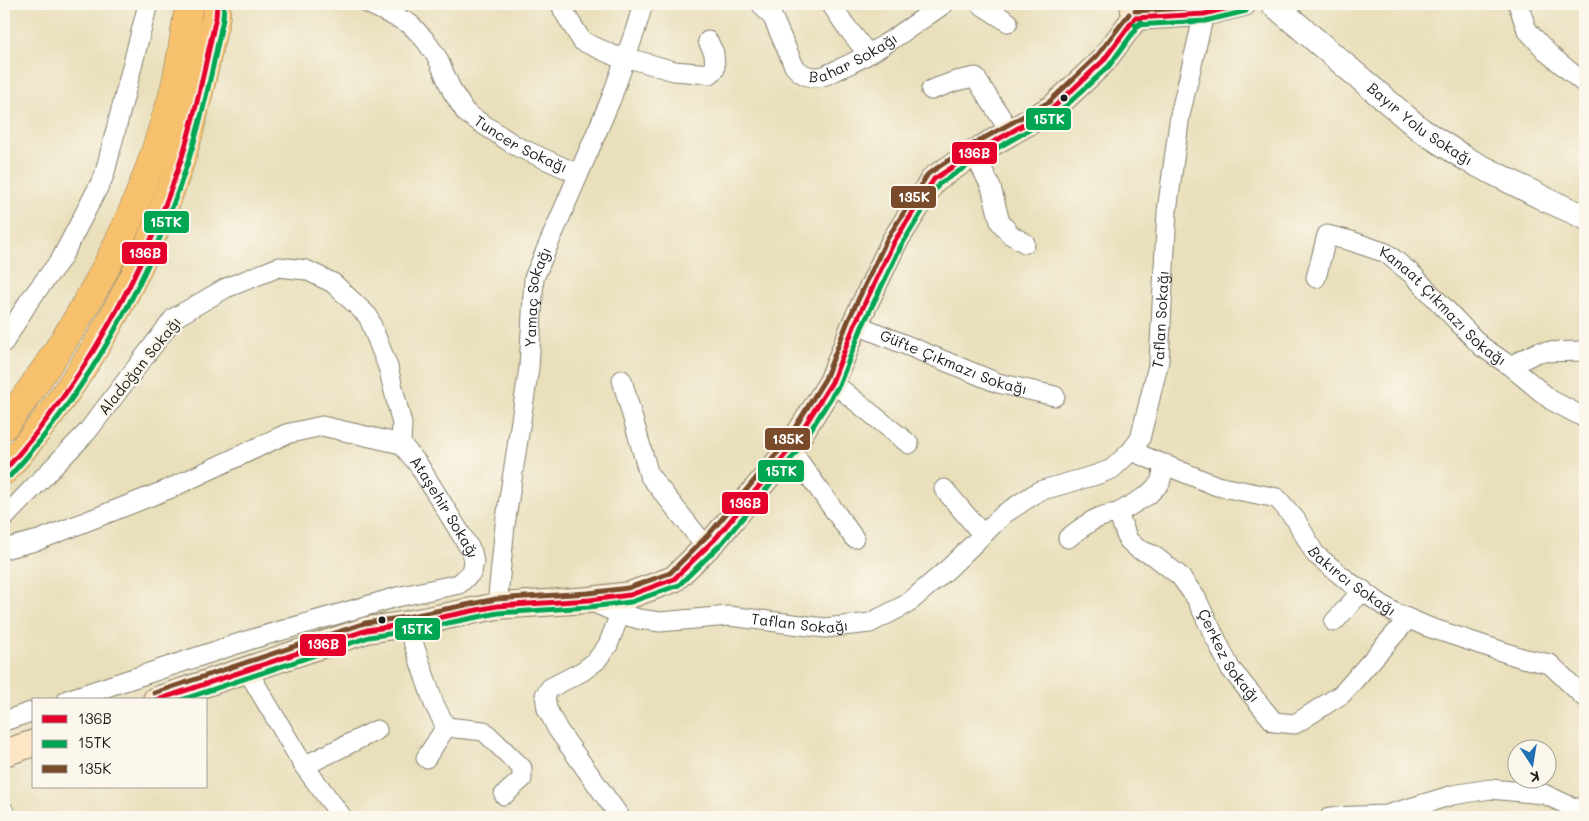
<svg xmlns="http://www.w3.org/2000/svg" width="1589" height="821" viewBox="0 0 1589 821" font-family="Mali,sans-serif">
  <rect width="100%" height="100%" fill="#fbf7ec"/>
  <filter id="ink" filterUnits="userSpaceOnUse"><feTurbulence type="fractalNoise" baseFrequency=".02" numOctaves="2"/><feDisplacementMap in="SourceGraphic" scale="10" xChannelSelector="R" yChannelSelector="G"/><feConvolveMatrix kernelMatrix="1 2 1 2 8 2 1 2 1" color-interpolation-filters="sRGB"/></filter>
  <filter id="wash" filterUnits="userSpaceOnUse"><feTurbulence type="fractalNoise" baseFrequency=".0096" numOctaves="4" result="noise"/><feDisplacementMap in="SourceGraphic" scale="20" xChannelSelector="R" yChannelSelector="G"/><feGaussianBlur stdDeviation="1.12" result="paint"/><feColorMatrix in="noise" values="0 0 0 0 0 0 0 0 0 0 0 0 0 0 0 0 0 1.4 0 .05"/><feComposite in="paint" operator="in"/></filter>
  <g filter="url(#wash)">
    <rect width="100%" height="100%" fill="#e9dfbb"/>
  </g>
  <g filter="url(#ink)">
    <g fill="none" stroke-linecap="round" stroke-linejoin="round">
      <g stroke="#827e6c" stroke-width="21">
        <g id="minor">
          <path id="s1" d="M369,4l41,20 15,16 12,17 15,34 14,22 50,33 62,28"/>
          <polyline points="561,4 564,12 582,41 615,56 625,57 674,71 710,74 715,69 714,53 708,41"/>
          <path id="s2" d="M761,4l12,14 21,48c6,7 13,12 23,11 8,0 15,-5 22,-8 37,-16 71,-42 105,-65"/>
          <polyline points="831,4 845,25 868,54"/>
          <polyline points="980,4 1008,22"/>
          <polyline points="1518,4 1527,30 1549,54 1585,84"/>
          <polyline points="931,90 956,81 975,77 1011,133"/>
          <polyline points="974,153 991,187 1000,222 1011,235 1025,243"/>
          <path id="s3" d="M1316,278l11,-43 24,6 35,12 26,21 69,72 29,20 41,34 34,18"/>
          <path id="s4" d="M855,324l143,59 57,13"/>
          <polyline points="4,342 29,301 61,259 104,176 148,4"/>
          <polyline points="1510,366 1538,352 1585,351"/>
          <polyline points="622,380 649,475 707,548"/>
          <polyline points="832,382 909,444"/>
          <polyline points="790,449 854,538"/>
          <path id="s5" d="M1131,451l86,35 60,12 19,22 19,34 34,28 44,30 35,15 94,31 28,6 35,34"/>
          <path id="s6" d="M1165,464l-5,19 -12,12 -30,18 10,27 10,9 15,6 27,21 16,22 34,70 44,54 21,2 47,-30 66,-75"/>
          <polyline points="944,489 983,535"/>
          <polyline points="4,518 87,432 174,318 226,288 279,267 306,270 333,283 368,316 388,367 402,424 401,444"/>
          <path d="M1068,538c19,-14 26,-22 50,-25"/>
          <path id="s7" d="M4,549l35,-9 130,-51 117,-55 36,-8 79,18 17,20 54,88 2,10 -2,10 -13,12 -62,13 -148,43 -182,60"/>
          <path id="s8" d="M590,601l30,13 19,5 21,3 69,-6 96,12 45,-5 37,-19 42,-36 55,-54 35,-23 57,-16 16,-6 19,-18 9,-12 19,-78 8,-150 13,-96 24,-101"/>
          <path id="s9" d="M497,606l8,-81 24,-157 5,-90 77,-179 24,-68 8,-27"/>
          <polyline points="1334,622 1363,590"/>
          <polyline points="407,624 434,704 446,727 484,731 522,768 522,779 504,795"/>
          <polyline points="247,670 304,766 342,817"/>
          <polyline points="4,721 34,711"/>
          <polyline points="426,758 446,727"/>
          <polyline points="304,766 377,730"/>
          <polyline points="4,811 5,817"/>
          <polyline points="620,817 558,730 547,709 545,695 550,688 583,671 596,661 608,645 620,614"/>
          <polyline points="1330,817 1386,815 1453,795 1490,789 1544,794 1574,808 1585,808"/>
        </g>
      </g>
      <g stroke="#827e6c" stroke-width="26">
        <g id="tertiary">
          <path id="s10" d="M1273,4l148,126 47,30 79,40 38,17"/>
          <polyline points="1135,18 1204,14 1244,4"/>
        </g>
      </g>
      <g stroke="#827e6c" stroke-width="28">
        <g id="secondary">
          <polyline points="156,700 367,630 407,624 497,606 589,600 630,595 674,579 716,538 790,449 832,382 855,324 894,242 934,179 974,153 1053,108 1103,61 1135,18 1133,4"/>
          <polyline points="4,753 34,743"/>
        </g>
      </g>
      <g stroke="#827e6c" stroke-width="29">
        <g id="trunk">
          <path d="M4,426c70,-92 126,-188 159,-300 4,-13 9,-26 12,-40 6,-27 10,-55 14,-82"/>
          <path d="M4,471c12,-13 23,-27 34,-41 62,-78 112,-174 143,-270 15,-47 24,-95 35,-143l1,-13"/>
        </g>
      </g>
      <use href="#minor" stroke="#fff" stroke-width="19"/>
      <use href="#tertiary" stroke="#fff" stroke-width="24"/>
      <use href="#secondary" stroke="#fce6c4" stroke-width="26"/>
      <use href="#trunk" stroke="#f7c06c" stroke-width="28"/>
      <g stroke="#fbf7ec" stroke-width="9">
        <g id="bus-1">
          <polyline points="1135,18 1204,14 1244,4"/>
          <path d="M4,471c80,-89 140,-197 177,-311 15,-46 24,-95 35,-143l1,-13"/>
          <polyline points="157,700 367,630 407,624 497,606 589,600 630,595 674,579 716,538 790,449 832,382 855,324 894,242 934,179 974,153 1053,108 1103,61 1135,18"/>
        </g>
      </g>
      <g stroke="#fbf7ec" stroke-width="9">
        <g id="bus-2">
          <polyline points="1135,25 1205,21 1246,11"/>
          <path d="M10,476c81,-89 141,-199 178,-314 15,-47 25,-95 35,-143l1,-14"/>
          <polyline points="181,700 369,637 408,631 498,613 589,607 631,602 679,585 722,543 796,453 839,385 862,327 901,246 939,184 978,159 1057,114 1109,66 1141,22"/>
        </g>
      </g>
      <g stroke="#fbf7ec" stroke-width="9">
        <g id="bus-3">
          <polyline points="1135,11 1203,7 1214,4"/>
          <polyline points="154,693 365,623 406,617 496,599 588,593 628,588 670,573 710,533 784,445 825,379 848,321 887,239 928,174 970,146 1049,102 1097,56 1129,14"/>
        </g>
      </g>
      <use href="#bus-1" stroke="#e4002b" stroke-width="5"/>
      <use href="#bus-2" stroke="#00a651" stroke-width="5"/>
      <use href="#bus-3" stroke="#7a4b2a" stroke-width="5"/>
    </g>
  </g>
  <g fill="#1c1c1c" stroke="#fbf7ec" stroke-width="2">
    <circle cx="1064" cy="98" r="4.5"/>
    <circle cx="382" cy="620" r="4.5"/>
  </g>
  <g text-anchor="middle" stroke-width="4.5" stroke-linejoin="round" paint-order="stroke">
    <g font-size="15" fill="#1c1c1c" stroke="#fbf7ec">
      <text dy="5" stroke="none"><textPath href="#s2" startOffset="138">Bahar Sokağı</textPath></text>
      <text dy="5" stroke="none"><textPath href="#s10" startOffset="190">Bayır Yolu Sokağı</textPath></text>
      <text dy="5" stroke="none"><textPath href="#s1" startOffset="215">Tuncer Sokağı</textPath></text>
      <text dy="5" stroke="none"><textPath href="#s9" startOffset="312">Yamaç Sokağı</textPath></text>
      <text dy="5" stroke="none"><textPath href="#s3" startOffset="184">Kanaat Çıkmazı Sokağı</textPath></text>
      <text dy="5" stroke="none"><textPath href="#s8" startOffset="740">Taflan Sokağı</textPath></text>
      <text dy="5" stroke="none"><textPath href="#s4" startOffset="106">Güfte Çıkmazı Sokağı</textPath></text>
      <text transform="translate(140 366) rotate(-51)" y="5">Aladoğan Sokağı</text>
      <text dy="5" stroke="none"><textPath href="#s7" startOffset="500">Ataşehir Sokağı</textPath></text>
      <text dy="5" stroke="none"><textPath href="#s5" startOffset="268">Bakırcı Sokağı</textPath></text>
      <text dy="5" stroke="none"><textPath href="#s8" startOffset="214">Taflan Sokağı</textPath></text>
      <text dy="5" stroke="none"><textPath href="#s6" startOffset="258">Çerkez Sokağı</textPath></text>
    </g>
  </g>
  <g stroke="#fbf7ec" stroke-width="2">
    <rect x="1025" y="107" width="47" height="24" rx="5" fill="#00a651"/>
    <rect x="951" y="141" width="47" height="24" rx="5" fill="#e4002b"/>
    <rect x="890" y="185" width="47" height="24" rx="5" fill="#7a4b2a"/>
    <rect x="143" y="210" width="47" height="24" rx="5" fill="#00a651"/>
    <rect x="121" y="241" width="47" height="24" rx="5" fill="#e4002b"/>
    <rect x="764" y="427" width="47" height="24" rx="5" fill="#7a4b2a"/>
    <rect x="757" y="459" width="48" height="24" rx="5" fill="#00a651"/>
    <rect x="721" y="491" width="48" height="24" rx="5" fill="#e4002b"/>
    <rect x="394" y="617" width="47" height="24" rx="5" fill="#00a651"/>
    <rect x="299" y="633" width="48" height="24" rx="5" fill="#e4002b"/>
  </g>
  <g font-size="14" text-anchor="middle" font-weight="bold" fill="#fff">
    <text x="1049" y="124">15TK</text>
    <text x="974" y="158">136B</text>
    <text x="914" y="202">135K</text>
    <text x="166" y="227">15TK</text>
    <text x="145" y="258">136B</text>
    <text x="788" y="444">135K</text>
    <text x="781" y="476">15TK</text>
    <text x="745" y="508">136B</text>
    <text x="417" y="634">15TK</text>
    <text x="323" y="649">136B</text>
  </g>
  <rect width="1589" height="821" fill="none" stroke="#fbf7ec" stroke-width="20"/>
  <rect x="32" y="698" width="175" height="90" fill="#fbf7ec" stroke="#a29f99"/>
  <rect x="42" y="715" width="25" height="8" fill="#e4002b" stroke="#a29f99"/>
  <text x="78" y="724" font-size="15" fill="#1c1c1c">136B</text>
  <rect x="42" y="740" width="25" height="8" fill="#00a651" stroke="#a29f99"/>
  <text x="78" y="748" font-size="15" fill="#1c1c1c">15TK</text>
  <rect x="42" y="765" width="25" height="8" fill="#7a4b2a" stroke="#a29f99"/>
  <text x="78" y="774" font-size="15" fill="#1c1c1c">135K</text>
  <g transform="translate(1532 764) rotate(168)"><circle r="24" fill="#fbf7ec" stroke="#a29f99"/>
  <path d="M0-4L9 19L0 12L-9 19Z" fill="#1f6fb2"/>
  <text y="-8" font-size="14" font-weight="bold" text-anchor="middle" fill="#1c1c1c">K</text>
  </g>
</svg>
